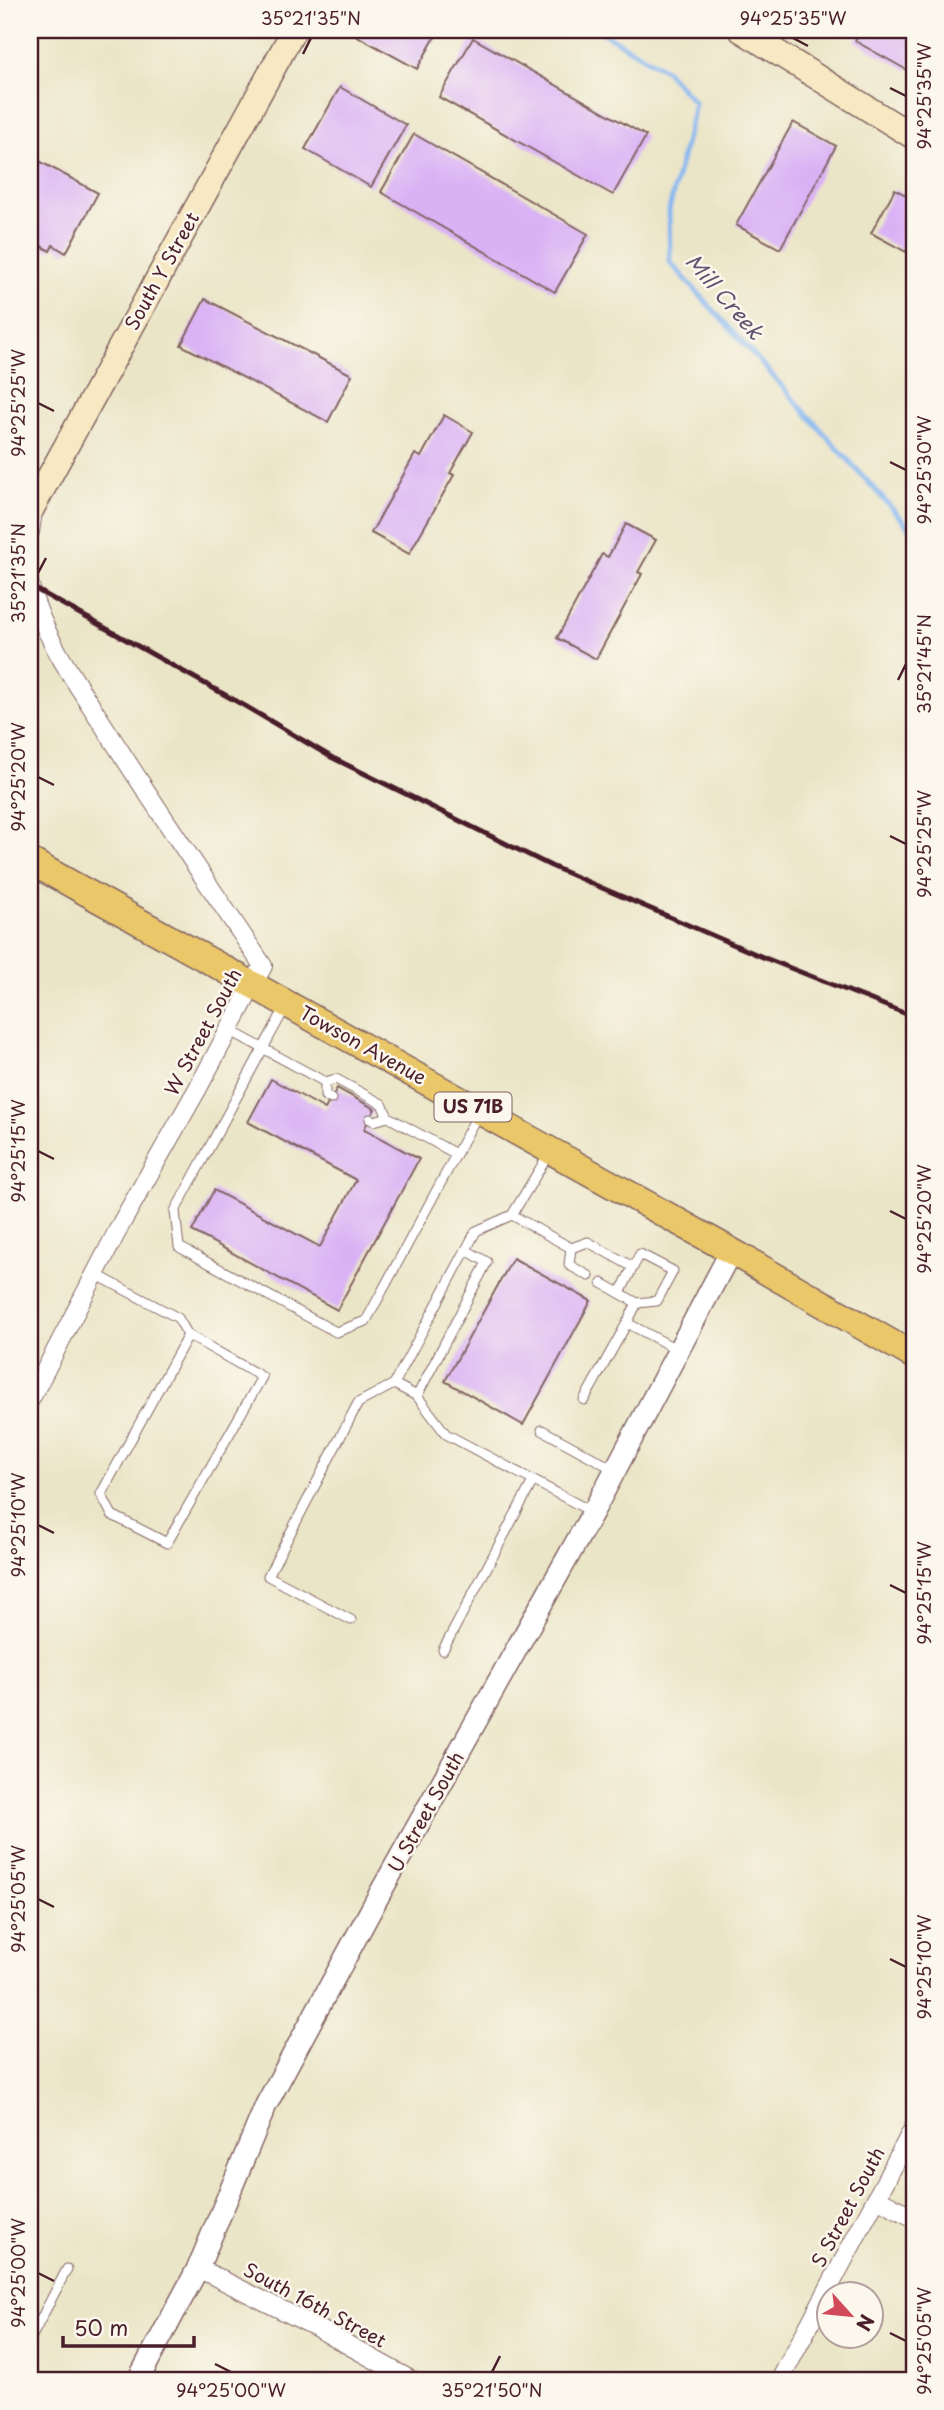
<svg xmlns="http://www.w3.org/2000/svg" width="944" height="2410" viewBox="0 0 944 2410" font-family="'Playpen Sans',sans-serif">
  <rect width="100%" height="100%" fill="#fbf7ec"/>
  <filter id="ink" filterUnits="userSpaceOnUse"><feTurbulence type="fractalNoise" baseFrequency=".0143" numOctaves="2"/><feDisplacementMap in="SourceGraphic" scale="14" xChannelSelector="R" yChannelSelector="G"/><feConvolveMatrix kernelMatrix="1 2 1 2 8 2 1 2 1" color-interpolation-filters="sRGB"/></filter>
  <filter id="wash" filterUnits="userSpaceOnUse"><feTurbulence type="fractalNoise" baseFrequency=".00686" numOctaves="4" result="noise"/><feDisplacementMap in="SourceGraphic" scale="28" xChannelSelector="R" yChannelSelector="G"/><feGaussianBlur stdDeviation="1.57" result="paint"/><feColorMatrix in="noise" values="0 0 0 0 0 0 0 0 0 0 0 0 0 0 0 0 0 1.4 0 .05"/><feComposite in="paint" operator="in"/></filter>
  <g filter="url(#wash)">
    <rect width="100%" height="100%" fill="#ebe5c7"/>
    <g fill="none" stroke-linecap="round" stroke-linejoin="round">
      <polyline stroke="#85b6f1" stroke-width="5" points="598,30 665,70 695,103 669,210 670,262 914,533"/>
    </g>
    <g id="blocks">
      <g fill="#d9b1f5">
        <polygon points="346,30 439,30 417,69"/>
        <polygon points="862,30 914,30 914,58 907,70 855,41"/>
        <polygon points="473,38 646,136 613,195 439,97"/>
        <polygon points="340,87 406,125 371,187 305,149"/>
        <polygon points="793,122 836,146 780,249 736,225"/>
        <polygon points="414,134 588,234 555,292 381,192"/>
        <polygon points="30,156 98,193 66,253 53,245 50,251 30,240"/>
        <polygon points="895,189 914,200 914,238 906,252 871,233"/>
        <polygon points="205,299 352,375 328,422 181,345"/>
        <polygon points="444,415 473,432 450,473 454,475 409,554 371,533 415,454 421,457"/>
        <polygon points="626,524 656,540 638,572 642,574 596,659 557,638 602,554 608,557"/>
        <polygon points="271,1079 325,1109 337,1088 375,1109 364,1129 419,1159 337,1310 192,1231 214,1190 320,1247 356,1180 248,1122"/>
        <polygon points="513,1258 591,1301 523,1425 445,1381"/>
      </g>
    </g>
  </g>
  <g filter="url(#ink)">
    <use href="#blocks" fill-opacity="0" stroke="#826462" stroke-width="2"/>
    <g fill="none" stroke-linecap="round" stroke-linejoin="round">
      <g stroke="#826462" stroke-width="11">
        <g id="service">
          <polyline points="286,1006 175,1211 179,1247 336,1332 366,1321 479,1112"/>
          <polyline points="229,1030 325,1082 336,1079 382,1104 388,1117 456,1154"/>
          <polyline points="325,1082 325,1096 331,1099"/>
          <polyline points="370,1119 374,1121 388,1117"/>
          <polyline points="512,1215 571,1248 588,1242 633,1267 620,1293"/>
          <polyline points="571,1248 569,1265 589,1276"/>
          <polyline points="633,1267 640,1254 673,1271 657,1301 637,1303"/>
          <polyline points="97,1275 178,1318 188,1335 101,1494 112,1515 167,1543 262,1377 188,1335"/>
          <polyline points="602,1283 637,1303 627,1323 678,1350"/>
          <polyline points="394,1384 417,1396 446,1434 592,1512"/>
          <polyline points="417,1396 487,1262 466,1250"/>
          <polyline points="584,1400 627,1323"/>
          <polyline points="542,1430 615,1470"/>
          <polyline points="351,1620 268,1576 358,1403 394,1384 476,1231 512,1215 550,1152"/>
          <polyline points="443,1650 533,1481"/>
          <polyline points="30,2340 67,2269"/>
        </g>
      </g>
      <g stroke="#826462" stroke-width="20">
        <g id="minor">
          <polyline points="30,532 34,504"/>
          <path d="M30,586c14,52 45,95 74,140 51,81 106,160 159,240l-65,122 -76,134 -92,178"/>
          <polyline points="877,2198 914,2218"/>
          <polyline points="198,2268 314,2326 411,2380"/>
          <polyline points="780,2380 914,2127"/>
        </g>
      </g>
      <g stroke="#826462" stroke-width="24">
        <polyline id="tertiary" points="138,2380 198,2268 266,2105 379,1895 593,1512 731,1251"/>
      </g>
      <g stroke="#826462" stroke-width="27">
        <g id="secondary">
          <polyline points="741,30 914,137"/>
          <polyline points="30,512 294,30"/>
        </g>
      </g>
      <g stroke="#826462" stroke-width="29">
        <polyline id="primary" points="30,861 731,1251 914,1356"/>
      </g>
      <use href="#service" stroke="#fff" stroke-width="9"/>
      <use href="#minor" stroke="#fff" stroke-width="18"/>
      <use href="#tertiary" stroke="#fff" stroke-width="21"/>
      <use href="#secondary" stroke="#f7e9c3" stroke-width="24"/>
      <use href="#primary" stroke="#eac769" stroke-width="26"/>
      <polyline stroke="#4a1f2b" stroke-width="5" points="30,586 245,706 331,757 551,866 765,958 914,1017"/>
    </g>
  </g>
  <path fill="none" stroke="#4a1f2b" stroke-width="2.5" d="M793,38l15,8M303,54l8,-16M890,88l16,8M38,403l16,8M890,462l16,8M38,573l8,-15M898,680l8,-16M38,777l16,8M890,836l16,8M38,1151l16,8M890,1211l16,8M38,1525l16,8M890,1585l16,8M38,1899l16,8M890,1959l16,8M38,2273l16,8M890,2333l16,8M215,2364l16,8M492,2372l8,-16"/>
  <g text-anchor="middle" stroke-width="5" stroke-linejoin="round" paint-order="stroke">
    <rect fill="#fbf7ec" stroke="#7f6065" stroke-width="2" x="434.5" y="1092.5" width="77" height="29" rx="5"/>
    <g font-size="18" font-weight="bold" fill="#4a1f2b">
      <text x="473" y="1113">US 71B</text>
    </g>
    <g font-size="19" fill="#4a1f2b" stroke="#fbf7ec">
      <text transform="translate(162 271) rotate(-61)" y="7">South Y Street</text>
      <text transform="translate(203 1032) rotate(-62)" y="7">W Street South</text>
      <text transform="translate(363 1045) rotate(29)" y="7">Towson Avenue</text>
      <text transform="translate(426 1812) rotate(-61)" y="7">U Street South</text>
      <text transform="translate(848 2207) rotate(-62)" y="7">S Street South</text>
      <text transform="translate(315 2305) rotate(28)" y="7">South 16th Street</text>
    </g>
    <g font-size="21" font-style="italic" fill="#5f5470" stroke="#fbf7ec">
      <text transform="translate(724 297) rotate(49)" y="7">Mill Creek</text>
    </g>
  </g>
  <rect width="944" height="2410" fill="none" stroke="#fbf7ec" stroke-width="77"/>
  <g transform="translate(850 2315) rotate(117)"><circle r="33" fill="#fbf7ec" stroke="#b4a19f" stroke-width="2"/>
  <path d="M0-5L12 26L0 18L-12 26Z" fill="#d1495b"/>
  <text y="-10" font-size="19" font-weight="bold" text-anchor="middle" fill="#4a1f2b">N</text>
  </g>
  <path d="M63 2336v10h131v-10" fill="none" stroke="#4a1f2b" stroke-width="3.5"/>
  <text x="74" y="2336" font-size="21" fill="#4a1f2b" stroke="#fbf7ec" stroke-width="5" paint-order="stroke">50 m</text>
  <rect x="38" y="38" width="868" height="2334" fill="none" stroke="#4a1f2b" stroke-width="2.5"/>
  <g font-size="18" text-anchor="middle" fill="#4a1f2b">
    <text x="311" y="25">35°21'35"N</text>
    <text x="793" y="25">94°25'35"W</text>
    <text transform="translate(925 96) rotate(-90)" y="6">94°25'35"W</text>
    <text transform="translate(19 403) rotate(-90)" y="6">94°25'25"W</text>
    <text transform="translate(925 470) rotate(-90)" y="6">94°25'30"W</text>
    <text transform="translate(19 573) rotate(-90)" y="6">35°21'35"N</text>
    <text transform="translate(925 664) rotate(-90)" y="6">35°21'45"N</text>
    <text transform="translate(19 777) rotate(-90)" y="6">94°25'20"W</text>
    <text transform="translate(925 844) rotate(-90)" y="6">94°25'25"W</text>
    <text transform="translate(19 1151) rotate(-90)" y="6">94°25'15"W</text>
    <text transform="translate(925 1219) rotate(-90)" y="6">94°25'20"W</text>
    <text transform="translate(19 1525) rotate(-90)" y="6">94°25'10"W</text>
    <text transform="translate(925 1593) rotate(-90)" y="6">94°25'15"W</text>
    <text transform="translate(19 1899) rotate(-90)" y="6">94°25'05"W</text>
    <text transform="translate(925 1967) rotate(-90)" y="6">94°25'10"W</text>
    <text transform="translate(19 2273) rotate(-90)" y="6">94°25'00"W</text>
    <text transform="translate(925 2341) rotate(-90)" y="6">94°25'05"W</text>
    <text x="231" y="2397">94°25'00"W</text>
    <text x="492" y="2397">35°21'50"N</text>
  </g>
</svg>
